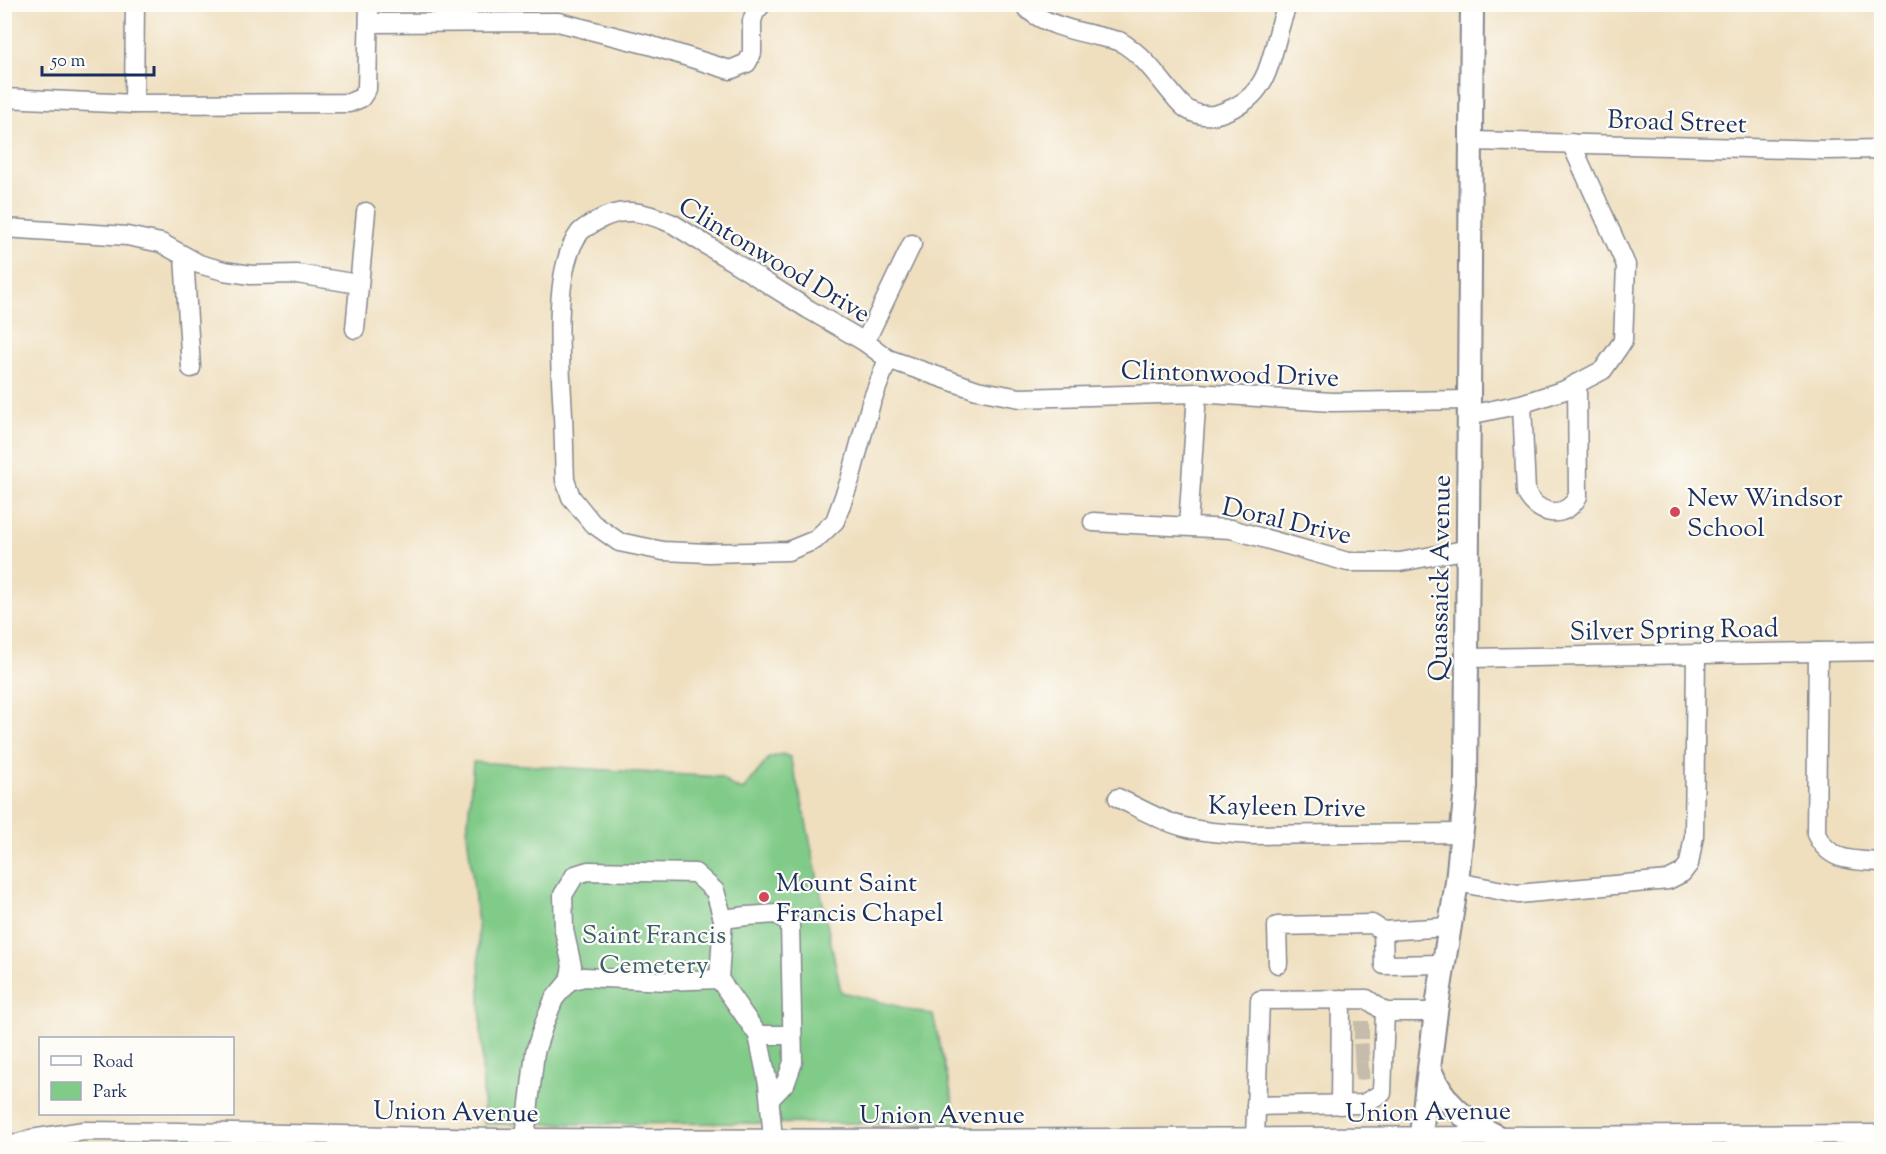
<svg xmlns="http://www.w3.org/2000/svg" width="1886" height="1154" viewBox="0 0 1886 1154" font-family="'Sorts Mill Goudy',serif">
  <rect width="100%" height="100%" fill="#fdfcf7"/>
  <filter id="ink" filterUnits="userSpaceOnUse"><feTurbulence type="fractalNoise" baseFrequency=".0167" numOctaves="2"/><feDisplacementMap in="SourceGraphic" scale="12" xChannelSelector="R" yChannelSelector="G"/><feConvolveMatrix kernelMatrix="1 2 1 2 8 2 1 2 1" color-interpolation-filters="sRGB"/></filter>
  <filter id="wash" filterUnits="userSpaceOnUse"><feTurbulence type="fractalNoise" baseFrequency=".008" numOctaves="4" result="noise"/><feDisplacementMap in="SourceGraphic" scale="24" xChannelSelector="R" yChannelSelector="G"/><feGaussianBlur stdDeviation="1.35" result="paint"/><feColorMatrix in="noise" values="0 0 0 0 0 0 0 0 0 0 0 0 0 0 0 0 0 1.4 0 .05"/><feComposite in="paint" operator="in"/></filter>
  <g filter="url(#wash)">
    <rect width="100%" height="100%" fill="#efdfbf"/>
    <g fill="#81cb88" stroke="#4e7d73" stroke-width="1.5">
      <polygon points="782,754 790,757 802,802 841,992 933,1015 958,1123 484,1124 478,924 467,833 473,762 720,777 734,787 743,790 769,758"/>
      <polygon points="179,1132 1420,1138 1420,1150 178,1150"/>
    </g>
  </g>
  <g filter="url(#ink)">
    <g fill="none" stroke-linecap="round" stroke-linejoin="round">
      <g stroke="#c5bcac" stroke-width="18" stroke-dasharray="18 9" stroke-linecap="butt">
        <polyline points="1354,1030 1369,1030"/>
        <polyline points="1354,1053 1369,1052"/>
        <polyline points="1355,1071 1369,1070"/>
      </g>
      <g stroke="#85878e" stroke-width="21">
        <g id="minor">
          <path d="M1023,4c17,23 69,30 96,37 26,14 42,41 61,62 9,10 21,13 33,12 8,-1 15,-5 22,-8 41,-19 36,-67 53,-103"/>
          <polyline points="369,23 558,22 649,45 730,70 747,63 752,53 752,21 755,12 762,4"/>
          <polyline points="4,98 134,104 349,103 361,98 367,89 369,4"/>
          <polyline points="134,104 135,4"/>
          <polyline points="1471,141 1826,150 1882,149"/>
          <polyline points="4,228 127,236 161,243 199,264 224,271 251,275 297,274 358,284"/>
          <polyline points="184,256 191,368"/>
          <polyline points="355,329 366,212"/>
          <polyline points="865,342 912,244"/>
          <path d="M888,359l-23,-17 -57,-33 -135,-85c-28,-12 -51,-19 -78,-2 -5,3 -11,6 -15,10 -30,39 -19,136 -17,184 1,21 1,42 2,64l6,17 21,26 27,19 44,9 45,2 80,-2 27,-11 20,-19 15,-41 21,-77 17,-44 89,31 43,8 177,-5 135,9 137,-2"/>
          <path d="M1522,404l4,88c11,23 39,29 52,4l-1,-113"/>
          <polyline points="1469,415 1521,404 1565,390 1603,370 1623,341 1626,265 1571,143"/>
          <polyline points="1093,522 1231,529 1348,562 1400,562 1469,549"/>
          <polyline points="1188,526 1197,393"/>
          <path d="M1818,652l-2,182c14,29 37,26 66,28"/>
          <polyline points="1467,658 1882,651"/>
          <path d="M1118,798c23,11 45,24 70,30 19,5 41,5 61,7l213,-2"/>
          <polyline points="1457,882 1518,894 1668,880 1682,873 1689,864 1694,836 1696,654"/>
          <polyline points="723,919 747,916 777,914 790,924 793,1062 786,1082 770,1099"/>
          <polyline points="1278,964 1277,926 1372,924 1383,931"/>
          <polyline points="1444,964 1384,965 1383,931 1449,927"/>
          <polyline points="569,981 572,966 564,930 563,895 575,875 588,871 695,873 715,891 723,919 719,979"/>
          <polyline points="758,1035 792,1035"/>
          <polyline points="1340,1105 1341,999"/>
          <polyline points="1256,1106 1363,1104 1382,1093 1385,1012"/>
          <polyline points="525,1138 535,1052 544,1024 554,999 569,981 584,977 666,981 719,979 758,1035 768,1084 773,1139"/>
          <polyline points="1255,1138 1260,1000 1367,999 1385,1012 1436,1012"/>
          <polyline points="4,1148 31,1139 84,1131 179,1132 499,1138 934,1139 1882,1134"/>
        </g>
      </g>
      <g stroke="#85878e" stroke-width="26">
        <g id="major">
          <path d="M1430,1070c14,34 34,49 66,66"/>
          <polyline points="1419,1150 1436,1012 1457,882 1466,787 1472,4"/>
        </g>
      </g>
      <use href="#minor" stroke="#fff" stroke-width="18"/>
      <use href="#major" stroke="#fff" stroke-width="22"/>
    </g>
  </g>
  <g fill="#d1495b" stroke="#fdfcf7" stroke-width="2">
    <circle cx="1675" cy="512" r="6"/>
    <circle cx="764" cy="897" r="6"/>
  </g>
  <g text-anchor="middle" stroke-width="4.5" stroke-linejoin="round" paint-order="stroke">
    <g font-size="26" fill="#1b2f5e" stroke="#fdfcf7">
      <text transform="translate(1677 121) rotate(2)" y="9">Broad Street</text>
      <text transform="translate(775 259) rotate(31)" y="9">Clintonwood Drive</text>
      <text transform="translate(1230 373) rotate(2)" y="9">Clintonwood Drive</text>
      <text transform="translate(1287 520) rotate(13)" y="9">Doral Drive</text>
      <text transform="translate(1439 578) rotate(-89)" y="9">Quassaick Avenue</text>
      <text transform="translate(1674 629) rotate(-1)" y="9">Silver Spring Road</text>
      <text transform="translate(1287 806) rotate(1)" y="9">Kayleen Drive</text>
      <text transform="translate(456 1111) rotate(1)" y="9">Union Avenue</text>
      <text transform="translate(1428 1111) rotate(-1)" y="9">Union Avenue</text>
      <text x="942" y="1123">Union Avenue</text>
    </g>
    <g font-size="26" fill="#1b2f5e" stroke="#fdfcf7" text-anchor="start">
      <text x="1687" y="506">New Windsor<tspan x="1687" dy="30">School</tspan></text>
      <text x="776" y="891">Mount Saint<tspan x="776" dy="30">Francis Chapel</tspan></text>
    </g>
    <g font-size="26" fill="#3a5e6b" stroke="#fdfcf7">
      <text x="654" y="943">Saint Francis<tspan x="654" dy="30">Cemetery</tspan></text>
    </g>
  </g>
  <rect width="1886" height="1154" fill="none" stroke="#fdfcf7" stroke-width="24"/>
  <rect x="39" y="1037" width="195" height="78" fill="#fdfcf7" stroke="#a3aaba" stroke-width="1.5"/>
  <rect x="51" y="1056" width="30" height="9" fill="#ffffff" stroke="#a3aaba" stroke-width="1.5"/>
  <text x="93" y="1067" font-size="18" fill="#1b2f5e">Road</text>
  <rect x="51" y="1082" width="30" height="18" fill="#81cb88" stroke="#a3aaba" stroke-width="1.5"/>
  <text x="93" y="1097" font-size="18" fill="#1b2f5e">Park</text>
  <path d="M42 66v9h112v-9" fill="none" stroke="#1b2f5e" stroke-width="3"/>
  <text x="51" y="66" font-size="18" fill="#1b2f5e" stroke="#fdfcf7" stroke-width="4.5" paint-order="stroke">50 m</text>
</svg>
